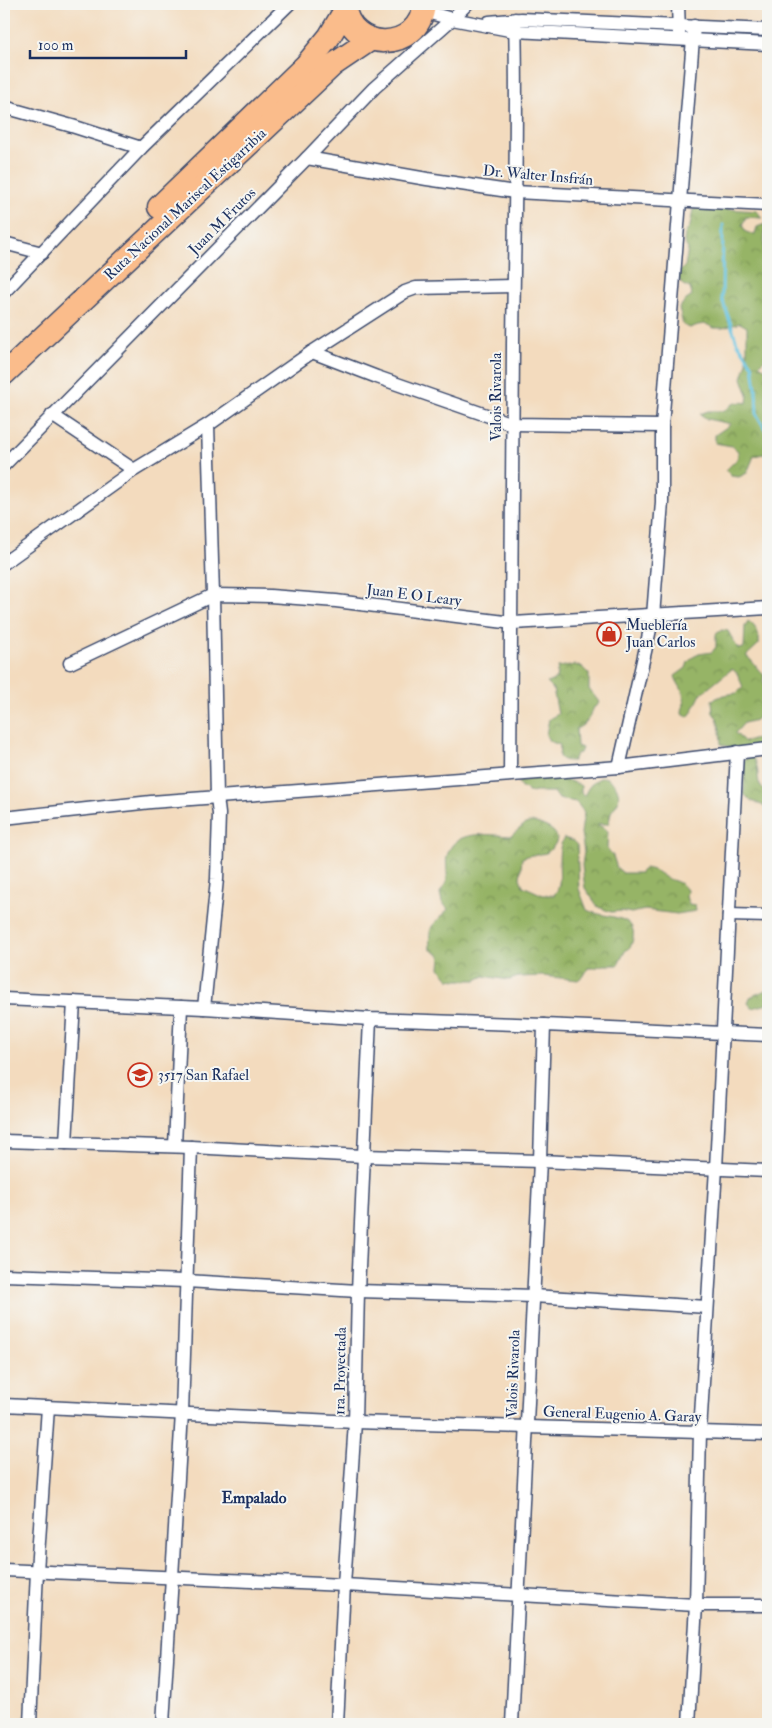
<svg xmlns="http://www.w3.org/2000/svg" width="772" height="1728" viewBox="0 0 772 1728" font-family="'IM FELL Double Pica',serif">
  <defs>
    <pattern id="forest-crowns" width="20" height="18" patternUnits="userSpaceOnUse" patternTransform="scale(1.25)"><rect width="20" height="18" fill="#96b466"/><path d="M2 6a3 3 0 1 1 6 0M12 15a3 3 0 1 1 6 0" fill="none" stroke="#7a9357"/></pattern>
  </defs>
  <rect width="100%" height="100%" fill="#f6f6f2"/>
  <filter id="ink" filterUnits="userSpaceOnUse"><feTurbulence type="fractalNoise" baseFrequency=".02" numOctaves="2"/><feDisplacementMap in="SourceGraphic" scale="10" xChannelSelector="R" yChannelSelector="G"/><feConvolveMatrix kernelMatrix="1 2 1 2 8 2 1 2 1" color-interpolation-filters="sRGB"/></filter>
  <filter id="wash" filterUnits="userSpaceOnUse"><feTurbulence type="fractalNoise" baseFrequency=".0096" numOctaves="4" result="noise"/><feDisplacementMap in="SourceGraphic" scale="20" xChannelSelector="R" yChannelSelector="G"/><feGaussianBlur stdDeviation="1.12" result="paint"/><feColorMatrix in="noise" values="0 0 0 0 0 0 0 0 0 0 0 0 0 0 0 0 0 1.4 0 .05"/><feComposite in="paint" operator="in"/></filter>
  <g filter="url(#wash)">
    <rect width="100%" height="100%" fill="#f3dbbe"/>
    <g fill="url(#forest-crowns)" stroke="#587262">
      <path d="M712,208l45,3 5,7 -16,-1 -4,8 4,7 9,3 2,-8 8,-3c0,15 -4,37 3,50v87l-3,-2 -6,6 9,5v86l-5,-2 -9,2 -7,17 -8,4 -8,-1 -5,-6 12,-12v-7l-6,-5 -17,-3v-8l16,-11 -24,-5 -7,-5 8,-3h17c7,-8 12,-10 22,-8l1,-8 -6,-17 5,-16v-35l-7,-4 -17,5h-9l-8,-4 -8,1 -8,3 -7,-3 -4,-17 6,-7 7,-5 -2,-8 -5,-2 -6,-6v-8l6,-6 3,-17 -4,-7 1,-8 5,-8 3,-17z"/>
      <path d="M748,621c8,5 12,13 11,23l-13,12c8,5 10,13 18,19l-1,6 5,9v17l-12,13 -12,3 -9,10 10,9 23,-6v10l-35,3 -12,-5 -1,-14 -3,-12 -4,-5 -1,-13 12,-5 13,-2 6,-6 -6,-14 -5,-4 -31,25 -9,18 -4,5 -6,-3c0,-6 3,-11 2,-16 -1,-10 -7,-14 -9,-22l11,-8 2,-6 5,-5 6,-3 13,-2 4,-5v-13l6,-4 6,1 10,18 6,-1 1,-22z"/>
      <path d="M575,665l7,2 7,7v15l10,13 -2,4 -3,1c-4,10 -8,18 -18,22l1,17 5,2 -2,5 -4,1 -3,7c-6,0 -10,0 -14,-4l1,-12 -11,-4 -3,-6 3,-16 9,-5 -5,-25 -6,-6 9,-4 2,-12z"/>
      <path d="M751,756c2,2 4,4 5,7 4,11 -1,21 9,28l3,-3v18l-2,1 -16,-7 -6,-6v-34z"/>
      <path d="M604,777c10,4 17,13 14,25 -2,4 -5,7 -7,10 -1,4 -1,8 -3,12h-11l11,7 -1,17 6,8 4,12 6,5h16l6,-5c10,2 11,3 18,8 9,6 16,3 24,14l-1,7 3,7 6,1 1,6 -19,3 -32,-4 -14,3 -9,-2 -11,1 -13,-5 -13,-19 -1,-7 -2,-16 2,-13 -3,-19 3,-21 -8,-10 -17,-3 -5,-7h-26l-1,-3 -6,-1 -3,-6c16,-5 49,-6 63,4v6l3,4c4,-9 10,-17 20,-19z"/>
      <path d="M533,822c9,3 30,9 22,22 -2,3 -6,8 -9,9 -8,2 -15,1 -24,5l-2,20 3,8 20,9h11c12,-13 -1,-40 10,-57l9,3 4,4 2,44 8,21c20,10 58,2 43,38l-5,3 -7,14h-15l-9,3h-6l-3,6 -7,6 -35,-4 -25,1 -9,3 -25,-4 -8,4h-19l-8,-1 -9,-11c1,-15 3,-10 -10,-19 -2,-28 3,-21 18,-40l-6,-7 -2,-9c2,-4 4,-7 6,-10 3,-6 -1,-19 1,-27 7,-28 42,-21 64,-20l14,-12z"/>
      <polygon points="768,989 768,1004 752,1008 748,1003 750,997"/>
    </g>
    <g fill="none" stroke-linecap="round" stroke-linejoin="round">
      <polyline stroke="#64c3e2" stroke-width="3" points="723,225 722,299 737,342 753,366 756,388 757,415 768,434"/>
    </g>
  </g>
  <g filter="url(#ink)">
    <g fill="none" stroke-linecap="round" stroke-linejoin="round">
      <g stroke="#3b496c" stroke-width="15">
        <g id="street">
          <polyline points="678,4 679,34"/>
          <polyline points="423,11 452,19 515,31 768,44"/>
          <polyline points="489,22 521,19 768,30"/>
          <polyline points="4,107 72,126 141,148"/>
          <polyline points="307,158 427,179 515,192 768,205"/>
          <polyline points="4,243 42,253"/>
          <polyline points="4,292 141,148 289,4"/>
          <polyline points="312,352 377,377 512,424 662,426"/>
          <polyline points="52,415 134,470"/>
          <polyline points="4,465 307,158 374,88 452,19 467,4"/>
          <polyline points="4,563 134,470 208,425 312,352 405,292 416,288 513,286"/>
          <polyline points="70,663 213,595 270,596 336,601 513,623 768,608"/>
          <polyline points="619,767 653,616 662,502 662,426 694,26"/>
          <path d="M510,774c2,-143 1,-286 3,-429 1,-108 5,-217 2,-326"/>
          <polyline points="4,818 151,802 619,767 768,749"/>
          <polyline points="729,915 768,916"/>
          <polyline points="4,999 204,1008 370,1019 544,1025 768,1035"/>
          <polyline points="204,1008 217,879 219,814 217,797 213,595 208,425"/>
          <polyline points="4,1141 191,1147 363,1156 540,1161 768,1171"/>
          <polyline points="66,1143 74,1002"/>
          <polyline points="175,1146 181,1007"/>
          <polyline points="4,1275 186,1281 358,1291 533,1296 707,1307"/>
          <polyline points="4,1405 355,1422 768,1434"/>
          <polyline points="4,1570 344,1585 696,1605 768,1605"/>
          <polyline points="30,1724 37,1571 48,1407"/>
          <polyline points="163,1724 182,1413 191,1147"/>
          <polyline points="337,1724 344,1585 355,1422 358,1291 370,1019"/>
          <polyline points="512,1724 540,1161 544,1025"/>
          <polyline points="689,1724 696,1605 700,1432 716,1168 737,752"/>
        </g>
      </g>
      <g stroke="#3b496c" stroke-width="25">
        <g id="highway">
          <path d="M344,4c5,50 76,49 80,0"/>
          <polyline points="159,207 306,65 329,37 345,10"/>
          <polyline points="4,374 333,65 370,40"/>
        </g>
      </g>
      <use href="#street" stroke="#fff" stroke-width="12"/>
      <use href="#highway" stroke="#fabc8b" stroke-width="22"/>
    </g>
  </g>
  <defs>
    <g id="shop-ring" transform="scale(1.25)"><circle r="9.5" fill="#f6f6f2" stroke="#c8321e" stroke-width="1.5"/><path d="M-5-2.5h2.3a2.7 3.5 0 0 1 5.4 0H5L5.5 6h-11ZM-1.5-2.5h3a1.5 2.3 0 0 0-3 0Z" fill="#c8321e"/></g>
    <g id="school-ring" transform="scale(1.25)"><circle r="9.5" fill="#f6f6f2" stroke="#c8321e" stroke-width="1.5"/><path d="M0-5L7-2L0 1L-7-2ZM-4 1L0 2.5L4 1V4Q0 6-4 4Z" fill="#c8321e"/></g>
  </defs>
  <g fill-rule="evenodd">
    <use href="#shop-ring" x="609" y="634"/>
    <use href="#school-ring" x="140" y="1075"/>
  </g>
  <g text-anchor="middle" stroke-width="4" stroke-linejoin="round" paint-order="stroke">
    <g font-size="15" fill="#1b2f5e" stroke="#f6f6f2">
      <text transform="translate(538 175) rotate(5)" y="5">Dr. Walter Insfrán</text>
      <text transform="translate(185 204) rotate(-43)" y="5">Ruta Nacional Mariscal Estigarribia</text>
      <text transform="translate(222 221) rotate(-45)" y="5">Juan M Frutos</text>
      <text transform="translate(496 397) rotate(-90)" y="5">Valois Rivarola</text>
      <text transform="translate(414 595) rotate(7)" y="5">Juan E O Leary</text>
      <text transform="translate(340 1371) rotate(-89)" y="5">1ra. Proyectada</text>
      <text transform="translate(513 1374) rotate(-88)" y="5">Valois Rivarola</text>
      <text transform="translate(622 1414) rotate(2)" y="5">General Eugenio A. Garay</text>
    </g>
    <g font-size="15" fill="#1b2f5e" stroke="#f6f6f2" text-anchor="start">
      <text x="626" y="630">Mueblería<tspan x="626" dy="17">Juan Carlos</tspan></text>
      <text x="158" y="1080">3517 San Rafael</text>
    </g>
    <g font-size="16" font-weight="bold" fill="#1b2f5e" stroke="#f6f6f2">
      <text x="254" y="1503">Empalado</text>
    </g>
  </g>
  <rect width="772" height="1728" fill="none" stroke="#f6f6f2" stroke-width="20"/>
  <path d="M30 50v8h156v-8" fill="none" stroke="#1b2f5e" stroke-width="2.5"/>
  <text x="38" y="50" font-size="15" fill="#1b2f5e" stroke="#f6f6f2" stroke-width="4" paint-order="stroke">100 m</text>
</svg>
